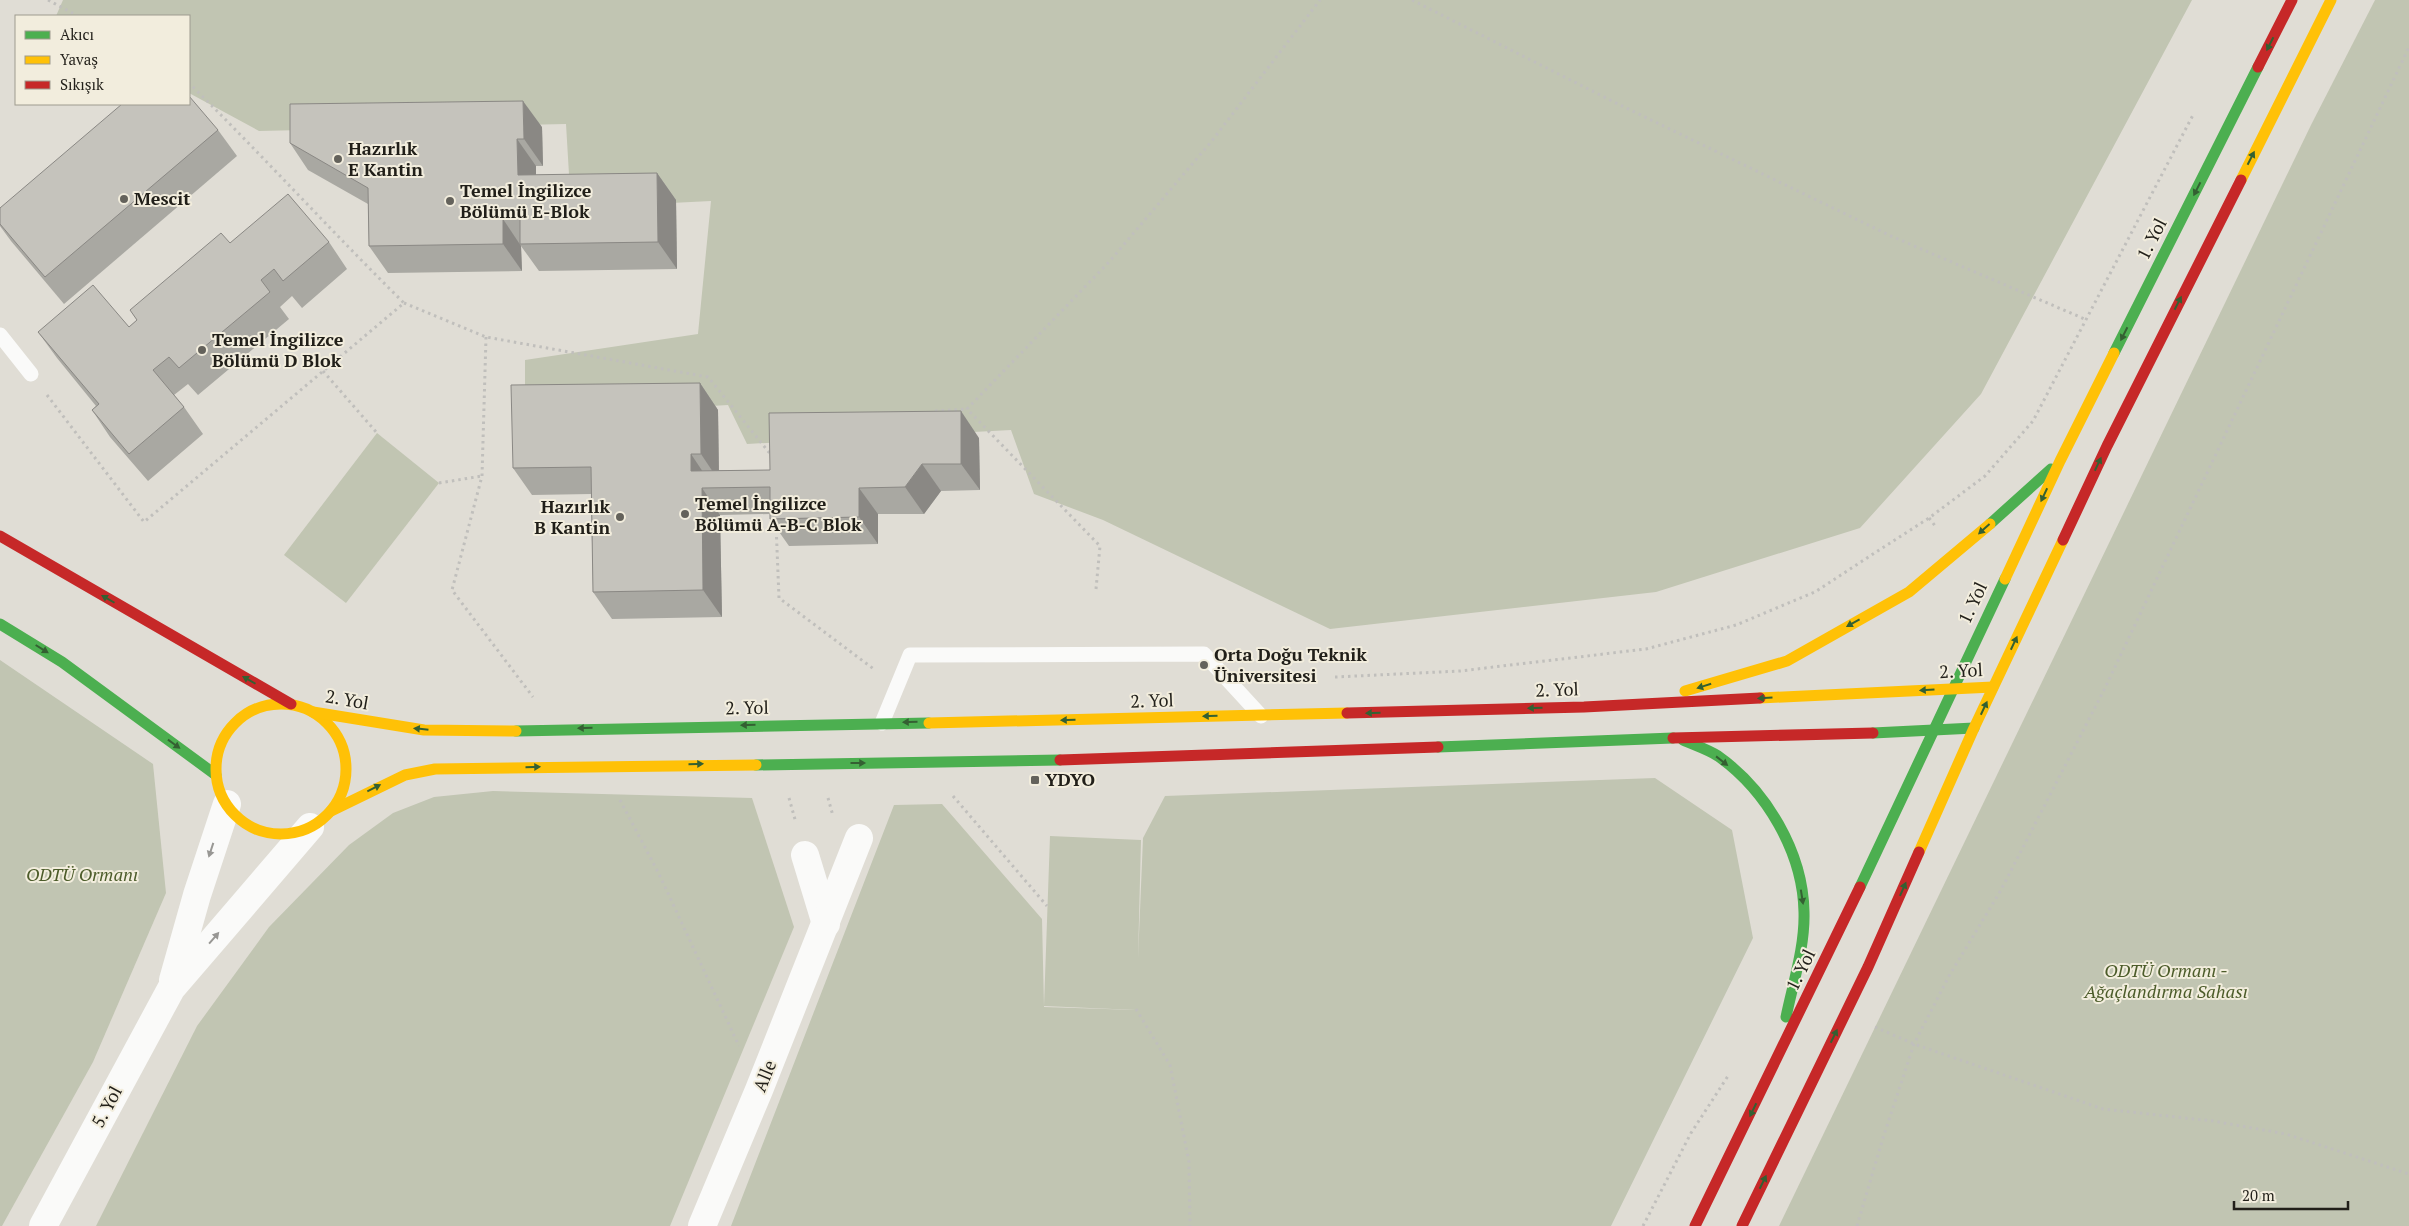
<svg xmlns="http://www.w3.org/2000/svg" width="2409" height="1226" viewBox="0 0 2409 1226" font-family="'PT Serif',serif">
  <rect width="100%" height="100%" fill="#e0ddd5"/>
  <g fill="#c1c5b2">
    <polygon points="63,0 2192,0 1981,394 1860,528 1656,592 1330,629 1103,520 1034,494 1011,430 747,444 728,405 525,417 525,360 698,334 711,201 571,208 566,124 259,131 189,93 189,16 56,16"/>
    <polygon points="2375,0 2409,0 2409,1226 1779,1226 2311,125"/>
    <polygon points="377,433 439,483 346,603 284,555"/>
    <polygon points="0,660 153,764 166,893 93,1062 2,1226 0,1226"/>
    <polygon points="1655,778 1732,830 1753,938 1611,1226 731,1226 894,805 942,804 1042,919 1044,1007 1136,1010 1044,1006 1050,836 1141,840 1138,959 1143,838 1165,796"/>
    <polygon points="493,791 752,798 794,927 670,1226 96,1226 197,1026 269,927 349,845 393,813 434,797"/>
  </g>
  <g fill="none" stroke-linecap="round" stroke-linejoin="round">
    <g stroke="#c0bfbc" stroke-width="3" stroke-dasharray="2.5 4" stroke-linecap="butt">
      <polyline points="48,0 78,16"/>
      <polyline points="1412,0 1616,103 1891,236 2087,320"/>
      <polyline points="404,303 486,337 708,377 772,456"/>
      <polyline points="486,337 482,476 452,590 533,697"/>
      <polyline points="323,371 377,433"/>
      <path d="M47,395l97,127 260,-219c-73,-72 -142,-148 -215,-220"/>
      <polyline points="935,411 967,409"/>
      <polyline points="439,483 482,476"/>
      <polyline points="1929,518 1936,527"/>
      <polyline points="776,524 779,598 875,670"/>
      <polyline points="1096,589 1100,546 967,409 1109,262 1211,142 1320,0"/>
      <polyline points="1335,677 1460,671 1646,649 1736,625 1815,592 1873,554 1929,518 1985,476 2033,421 2193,115"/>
      <polyline points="953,796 1047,906"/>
      <polyline points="789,798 796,823"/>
      <polyline points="828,798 833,816"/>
      <polyline points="620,800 659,874 739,1046"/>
      <polyline points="1136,1009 1170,1065 1189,1162 1190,1226"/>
      <polyline points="1875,1027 1914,1044 2103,1109 2213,1121 2286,1134 2409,1174"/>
      <polyline points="1643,1226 1691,1133 1728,1076"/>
      <polyline points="1857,1226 1883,1138 1914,1044 1949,976 2001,890 2105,688 2409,47"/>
    </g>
    <g stroke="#fafaf9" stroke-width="15">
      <polyline points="0,335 31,374"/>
      <polyline points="882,723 910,655 1204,654 1261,716"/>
    </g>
    <g stroke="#fafaf9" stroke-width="28">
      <polyline points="805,855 826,924"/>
      <polyline points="173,980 197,895 227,804"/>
      <polyline points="43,1226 171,989 310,827"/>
      <polyline points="702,1226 759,1090 859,838"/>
    </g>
    <g stroke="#4caf50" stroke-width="11">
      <polyline points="2114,353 2258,67"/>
      <polyline points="1990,524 2051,469"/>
      <polyline points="0,624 62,662 216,775"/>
      <polyline points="516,731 929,723"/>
      <polyline points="1873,733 1974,728"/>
      <path d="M1683,740c11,5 24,9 35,16 48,34 85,96 86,156 1,35 -11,71 -18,105"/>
      <polyline points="1438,747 1673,738"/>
      <polyline points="756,765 1060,760"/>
      <polyline points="1860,887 2005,579"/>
    </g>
    <g stroke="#ffc107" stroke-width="11">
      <polyline points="2241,180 2331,0"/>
      <polyline points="2005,579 2060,461 2114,353"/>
      <polyline points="1685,691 1787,661 1909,592 1990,524"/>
      <polyline points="1760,698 1993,687"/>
      <circle cx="281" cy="769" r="65"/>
      <polyline points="313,712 424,730 516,731"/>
      <polyline points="929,723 1347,713"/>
      <polyline points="331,811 405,775 435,769 756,765"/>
      <polyline points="1919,852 1974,728 2063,540"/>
    </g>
    <g stroke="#c62828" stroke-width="11">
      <polyline points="2258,67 2292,0"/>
      <polyline points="0,536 291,704"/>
      <polyline points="2063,540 2107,446 2241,180"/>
      <polyline points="1347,713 1584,707 1760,698"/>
      <polyline points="1673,738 1873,733"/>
      <polyline points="1060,760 1438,747"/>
      <polyline points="1695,1226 1860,887"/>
      <polyline points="1742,1226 1868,967 1919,852"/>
    </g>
  </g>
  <g fill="#a9a8a2">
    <polygon points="542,127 543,166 536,166 536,175 657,173 676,200 677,269 539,271 521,246 522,271 388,273 369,246 368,204 308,170 290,143"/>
    <polygon points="218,130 237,156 64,304 11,241 0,226 0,208"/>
    <polygon points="329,242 347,269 302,308 292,296 280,307 289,319 198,395 188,384 174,395 184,407 203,434 148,481 110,437 92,410 96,406 57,358 38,332 129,327 137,320 130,310 230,243"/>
    <polygon points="700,383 718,410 719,470 770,470 979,438 980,490 941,491 924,514 878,514 878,544 789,546 770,519 770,514 720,515 722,617 612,619 593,592 591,494 532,495 513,468"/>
  </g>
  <g fill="#8a8884">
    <polygon points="523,101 542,127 543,166 524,139"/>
    <polygon points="517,139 536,166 536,202 518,175"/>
    <polygon points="657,173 676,200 677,269 658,242"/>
    <polygon points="503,219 521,246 522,271 503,244"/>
    <polygon points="700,383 718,410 719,481 701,454"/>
    <polygon points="961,411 979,438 980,490 961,464"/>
    <polygon points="691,454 709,481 691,471"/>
    <polygon points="922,464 941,491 924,514 905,487"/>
    <polygon points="702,488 720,515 722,617 703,590"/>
    <polygon points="859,488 878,514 878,544 859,517"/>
  </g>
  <g fill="#c5c3bc" stroke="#8a8884">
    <polygon points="189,96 218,130 45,277 0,224 0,208 122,104 189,104"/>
    <polygon points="523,101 524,139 517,139 518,175 657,173 658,242 520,244 520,219 503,219 503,244 369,246 368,188 290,143 290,104"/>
    <polygon points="288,194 329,242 283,281 274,269 261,280 270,292 179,368 169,357 153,370 184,407 129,454 92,410 99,404 38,332 93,285 129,327 137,320 130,310 221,233 230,243"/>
    <polygon points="700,383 701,454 691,454 691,471 770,470 769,413 961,411 961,464 922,464 905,487 859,488 859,517 770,519 770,487 702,488 703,590 593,592 591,467 513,468 511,385"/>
  </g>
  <defs><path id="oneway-solid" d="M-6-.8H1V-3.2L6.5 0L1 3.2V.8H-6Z" transform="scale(1.25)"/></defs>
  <g fill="#346032">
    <use href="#oneway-solid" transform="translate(2270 44) rotate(117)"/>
    <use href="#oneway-solid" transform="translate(2251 158) rotate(-63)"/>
    <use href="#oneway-solid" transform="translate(2197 189) rotate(117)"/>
    <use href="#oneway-solid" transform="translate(2178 303) rotate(-63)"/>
    <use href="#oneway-solid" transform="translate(2124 334) rotate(117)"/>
    <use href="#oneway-solid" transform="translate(2098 464) rotate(-65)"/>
    <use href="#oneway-solid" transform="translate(2044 495) rotate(115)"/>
    <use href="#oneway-solid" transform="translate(1984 529) rotate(138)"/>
    <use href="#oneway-solid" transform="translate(108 599) rotate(-150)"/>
    <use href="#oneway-solid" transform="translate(1853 623) rotate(151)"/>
    <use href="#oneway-solid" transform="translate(2014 643) rotate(-65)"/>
    <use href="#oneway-solid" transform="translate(42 649) rotate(32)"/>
    <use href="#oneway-solid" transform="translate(249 680) rotate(-150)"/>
    <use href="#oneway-solid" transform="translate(1704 686) rotate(163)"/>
    <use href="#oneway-solid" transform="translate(1927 690) rotate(177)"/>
    <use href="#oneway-solid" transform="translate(1765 698) rotate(177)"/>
    <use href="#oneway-solid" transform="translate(1535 708) rotate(178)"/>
    <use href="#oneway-solid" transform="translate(1984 708) rotate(-65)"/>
    <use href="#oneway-solid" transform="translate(1373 713) rotate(178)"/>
    <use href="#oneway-solid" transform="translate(1210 716) rotate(179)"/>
    <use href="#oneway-solid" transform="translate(1068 720) rotate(179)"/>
    <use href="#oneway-solid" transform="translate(910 722) rotate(179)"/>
    <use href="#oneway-solid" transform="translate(748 725) rotate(179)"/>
    <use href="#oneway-solid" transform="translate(585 728) rotate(179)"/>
    <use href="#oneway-solid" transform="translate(421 729) rotate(-174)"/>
    <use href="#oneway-solid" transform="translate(174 744) rotate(36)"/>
    <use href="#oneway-solid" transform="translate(1722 761) rotate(38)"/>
    <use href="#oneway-solid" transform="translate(858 763)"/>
    <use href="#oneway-solid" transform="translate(696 764) rotate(-1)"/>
    <use href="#oneway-solid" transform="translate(533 767) rotate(-1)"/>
    <use href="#oneway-solid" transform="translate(374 788) rotate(-27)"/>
    <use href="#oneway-solid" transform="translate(1903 889) rotate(-66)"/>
    <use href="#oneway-solid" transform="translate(1802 897) rotate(81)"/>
    <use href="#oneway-solid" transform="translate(1834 1036) rotate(-64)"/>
    <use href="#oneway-solid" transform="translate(1753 1110) rotate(116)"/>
    <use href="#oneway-solid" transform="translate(1763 1182) rotate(-64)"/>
  </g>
  <g fill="#989794">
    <use href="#oneway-solid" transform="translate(211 850) rotate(108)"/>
    <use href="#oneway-solid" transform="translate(214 938) rotate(-49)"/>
  </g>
  <g fill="#64625b" stroke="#f2eddd" stroke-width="2">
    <circle cx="338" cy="159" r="5"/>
    <circle cx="124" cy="199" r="5"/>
    <circle cx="450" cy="201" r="5"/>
    <circle cx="202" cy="350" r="5"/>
    <circle cx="685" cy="514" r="5"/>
    <circle cx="620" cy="517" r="5"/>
    <circle cx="1204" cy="665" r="5"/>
    <rect x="1030" y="775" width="10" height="10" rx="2.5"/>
  </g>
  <g text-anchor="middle" stroke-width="4" stroke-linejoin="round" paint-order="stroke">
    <g font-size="18" font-weight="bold" fill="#211f19" stroke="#f2eddd" text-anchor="start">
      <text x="348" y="155">Hazırlık<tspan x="348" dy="21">E Kantin</tspan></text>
      <text x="460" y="197">Temel İngilizce<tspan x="460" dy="21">Bölümü E-Blok</tspan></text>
      <text x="134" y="205">Mescit</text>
      <text x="212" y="346">Temel İngilizce<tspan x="212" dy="21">Bölümü D Blok</tspan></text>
      <text x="695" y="510">Temel İngilizce<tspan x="695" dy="21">Bölümü A-B-C Blok</tspan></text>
      <text x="610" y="513" text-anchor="end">Hazırlık<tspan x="610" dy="21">B Kantin</tspan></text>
      <text x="1214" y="661">Orta Doğu Teknik<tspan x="1214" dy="21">Üniversitesi</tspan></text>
      <text x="1045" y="786">YDYO</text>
    </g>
    <g font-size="18" fill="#211f19" stroke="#f2eddd">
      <text transform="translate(2152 239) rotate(-63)" y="6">1. Yol</text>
      <text transform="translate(1973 603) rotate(-65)" y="6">1. Yol</text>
      <text transform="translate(1961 671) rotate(-3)" y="6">2. Yol</text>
      <text transform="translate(1557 690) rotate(-2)" y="6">2. Yol</text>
      <text transform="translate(347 700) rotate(10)" y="6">2. Yol</text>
      <text transform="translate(1152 701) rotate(-2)" y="6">2. Yol</text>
      <text transform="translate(747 708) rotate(-1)" y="6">2. Yol</text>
      <text transform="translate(1801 970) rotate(-64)" y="6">1. Yol</text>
      <text transform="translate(765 1076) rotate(-68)" y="6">Alle</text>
      <text transform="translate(107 1107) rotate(-62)" y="6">5. Yol</text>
    </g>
    <g font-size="18" font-style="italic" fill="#4c5c2a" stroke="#f2eddd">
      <text x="82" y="881">ODTÜ Ormanı</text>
      <text x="2166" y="977">ODTÜ Ormanı -<tspan x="2166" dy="21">Ağaçlandırma Sahası</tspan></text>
    </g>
  </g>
  <rect x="15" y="15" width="175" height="90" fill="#f2eddd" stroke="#9e9b8f"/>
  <rect x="25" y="31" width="25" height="8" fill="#4caf50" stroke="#9e9b8f"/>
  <text x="60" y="40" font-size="15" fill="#211f19">Akıcı</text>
  <rect x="25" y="56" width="25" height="8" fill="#ffc107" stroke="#9e9b8f"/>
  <text x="60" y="65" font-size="15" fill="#211f19">Yavaş</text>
  <rect x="25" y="81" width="25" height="8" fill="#c62828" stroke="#9e9b8f"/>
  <text x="60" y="90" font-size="15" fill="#211f19">Sıkışık</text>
  <path d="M2234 1201v8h114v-8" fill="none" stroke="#211f19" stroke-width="2.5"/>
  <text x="2242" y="1201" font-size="15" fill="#211f19" stroke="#f2eddd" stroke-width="4" paint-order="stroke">20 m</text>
</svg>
